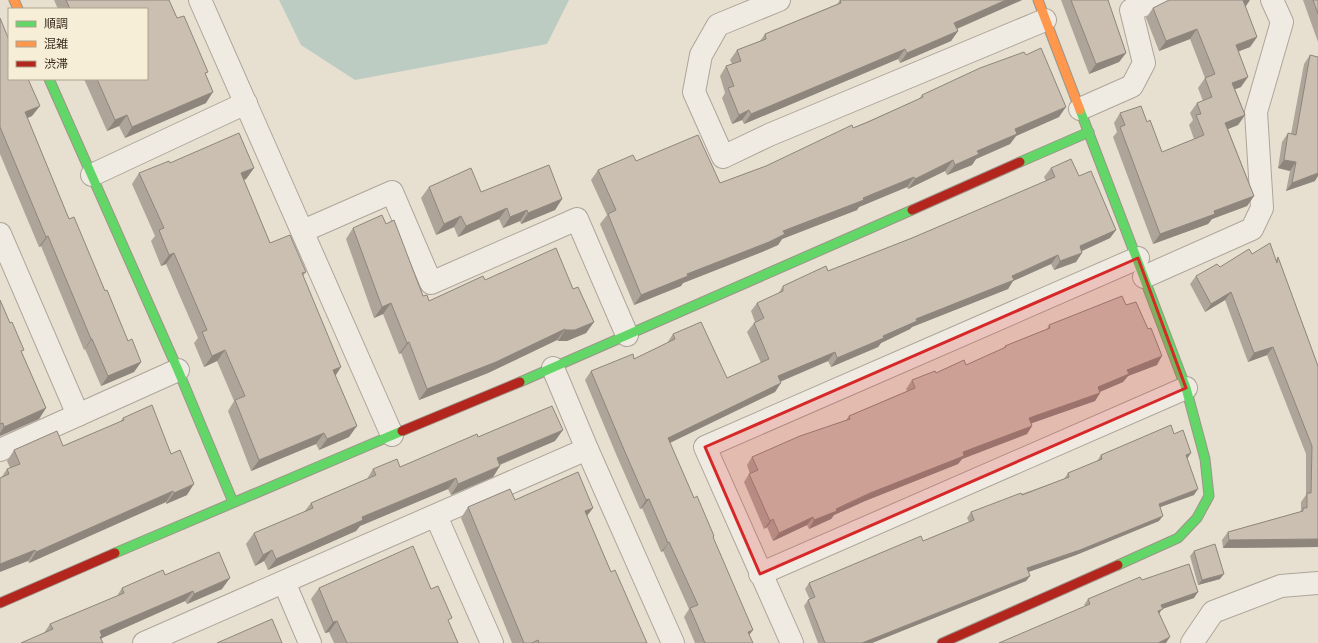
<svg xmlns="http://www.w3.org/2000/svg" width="1318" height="643" viewBox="0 0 1318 643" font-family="Lora,'Noto Sans JP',serif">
  <rect width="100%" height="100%" fill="#e7e0d1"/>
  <polygon fill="#bcccc2" points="279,0 569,0 547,44 355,80 301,45"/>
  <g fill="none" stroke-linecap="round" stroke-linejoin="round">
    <g stroke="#ada599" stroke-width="24">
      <g id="street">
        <polyline points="200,0 392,435"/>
        <polyline points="779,0 718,25 701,55 694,92 723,157 769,135 1045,20"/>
        <polyline points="1080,109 1132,86 1144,63 1131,10 1157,0"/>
        <polyline points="92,175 246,103"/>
        <polyline points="303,231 392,192 431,283 577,219 627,335"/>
        <polyline points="0,234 78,415"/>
        <polyline points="1144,277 1252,229 1262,208 1256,112 1282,22 1272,0"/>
        <polyline points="553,368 587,449 673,643"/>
        <polyline points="0,450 178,370"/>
        <polyline points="436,516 492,643"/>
        <polyline points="760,574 1186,388"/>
        <polyline points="284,582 310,643"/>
        <polyline points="144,643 587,449"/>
        <polyline points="792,643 705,447 1138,258"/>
        <polyline points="1192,643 1213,612 1281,586 1318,583"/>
      </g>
    </g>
    <g stroke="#9c958a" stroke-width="11">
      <g id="fast">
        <polyline points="49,79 178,370 233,502"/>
        <polyline points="1080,110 1186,388 1205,459 1209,496 1197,518 1178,538 1118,565"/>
        <polyline points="1020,162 1089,132"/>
        <polyline points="520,382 912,210"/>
        <polyline points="115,553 402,431"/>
      </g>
    </g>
    <g stroke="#9c958a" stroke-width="11">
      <g id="slow">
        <polyline points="14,0 18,9"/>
        <polyline points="1038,0 1080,110"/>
      </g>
    </g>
    <g stroke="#9c958a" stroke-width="11">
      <g id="jam">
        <polyline points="912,210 1020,162"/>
        <polyline points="402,431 520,382"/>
        <polyline points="0,603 115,553"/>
        <polyline points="942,643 1118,565"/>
      </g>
    </g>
    <use href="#street" stroke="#efebe3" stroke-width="22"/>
    <use href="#fast" stroke="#63d668" stroke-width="9"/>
    <use href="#slow" stroke="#ff974d" stroke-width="9"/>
    <use href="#jam" stroke="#b3261e" stroke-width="9"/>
  </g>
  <g fill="#afa499">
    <polygon points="54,0 169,0 177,18 206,75 206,103 125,138 119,126 107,131 84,79 147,79 147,9 58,9"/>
    <polygon points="840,0 1022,0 957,29 958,31 951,41 900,63 898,59 744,124 742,120 732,124 722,98 725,93 720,76 726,66 732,64 730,60 737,50 760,41 765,34 837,4"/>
    <polygon points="1061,0 1108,0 1126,53 1119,62 1089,74"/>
    <polygon points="1303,0 1318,0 1318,42"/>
    <polygon points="1245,6 1257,37 1250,47 1239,51 1241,87 1235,89 1245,115 1238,125 1228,129 1254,196 1247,206 1212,219 1208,224 1153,244 1113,137 1117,132 1114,123 1120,113 1147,122 1162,152 1194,139 1189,125 1193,120 1190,113 1197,103 1203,101 1198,88 1205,78 1190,39 1159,51 1146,18 1153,8 1246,6"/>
    <polygon points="0,18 32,116 27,118 69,219 128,341 141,362 134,372 101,386 85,349 84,350 41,246 39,247 0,154"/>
    <polygon points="1026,55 1059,117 1016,136 1010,144 976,159 972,165 947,175 945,171 908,189 907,187 859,207 857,210 782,239 778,245 762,252 683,283 681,286 634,305 600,224 607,215 591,180 598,170 636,161 720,183 766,166 919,99 922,95"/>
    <polygon points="1310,55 1315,181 1286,191 1290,171 1278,168 1282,142 1288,133 1291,134 1304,64"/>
    <polygon points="254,168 246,179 243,180 270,243 306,272 303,276 335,375 349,437 319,450 316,444 251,471 228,411 234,401 217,361 204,367 194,343 198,338 166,264 161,266 151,241 155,236 132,184 139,173"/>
    <polygon points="1051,168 1079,176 1116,230 1110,238 1082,251 1076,262 1054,270 1051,264 1013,281 1008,289 912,327 910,329 881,343 878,347 831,367 828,361 780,382 775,392 670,443 694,498 714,536 713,538 749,636 753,643 695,643 684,617 689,609 663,551 661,552 642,508 640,509 616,454 585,380 591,371 634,359 667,343 673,334 727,378 761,363 747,332 754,323 755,322 751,311 757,303 778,294 783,286 828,271 912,238 1046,181 1044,177"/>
    <polygon points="429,187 481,192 562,199 555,210 521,224 520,221 503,228 499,219 458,237 454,227 436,235 421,198"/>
    <polygon points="386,224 423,296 429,301 485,280 573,289 594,322 586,333 567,341 558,341 557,340 488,373 419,400 401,353 399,354 383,314 374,318 346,239 353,228"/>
    <polygon points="1252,254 1276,260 1278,257 1318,366 1318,547 1223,548 1222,540 1228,532 1300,512 1301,510 1301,502 1306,495 1306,454 1267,355 1248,362 1225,300 1205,312 1190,284 1196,276 1220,267"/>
    <polygon points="0,300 22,353 46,408 39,419 0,436"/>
    <polygon points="1126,305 1157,365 1128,376 1123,382 1100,392 1095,401 1031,423 1032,426 1027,434 962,459 958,464 865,501 834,515 831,519 809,529 807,525 773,541 767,527 764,529 744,482 749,474 750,474 747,465 752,457 846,420 849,416 907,391 906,389 912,380 936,373 966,365 1003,349 1005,346 1047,329 1049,325"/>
    <polygon points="123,418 187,495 166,504 166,502 29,563 1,478 7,469 10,468 7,461 14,450 63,446 120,422"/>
    <polygon points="1174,434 1187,459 1194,495 1160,507 1159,521 1076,555 1028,572 1030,576 1026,581 872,643 818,643 804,606 808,600 810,600 805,589 809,583 923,541 969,522 967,518 971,512 1064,479 1068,473 1097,461 1101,455"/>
    <polygon points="478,437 555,441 500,465 493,477 451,495 448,489 360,526 356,531 268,570 264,561 255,566 246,544 254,533 304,512 311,503 367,479 373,469 400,467"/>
    <polygon points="515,500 593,508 587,516 611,572 647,643 512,643 461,518 468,507"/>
    <polygon points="1194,551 1220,579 1198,585 1190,556"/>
    <polygon points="165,575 222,589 187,604 185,601 102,638 101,639 44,633 50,624 117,596 122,588"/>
    <polygon points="1142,580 1194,598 1162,609 1159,614 1085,606 1084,605 1088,599"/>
    <polygon points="319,588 431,589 449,623 458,643 334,643 329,632 325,633 311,599"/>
  </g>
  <g fill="#8e867d">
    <polygon points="1006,0 1022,0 947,33 954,23"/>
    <polygon points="1242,0 1250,0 1246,6 1236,10"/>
    <polygon points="1197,29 1190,39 1159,51 1166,41"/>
    <polygon points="958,31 951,41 900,63 907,53"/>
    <polygon points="1257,37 1250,47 1229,55 1236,45"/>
    <polygon points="905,49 898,59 744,124 751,114"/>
    <polygon points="1126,53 1119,62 1089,74 1096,64"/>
    <polygon points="1248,77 1241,87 1225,93 1232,83"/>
    <polygon points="213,92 206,103 125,138 132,127"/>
    <polygon points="40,106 32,116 18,122 25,112"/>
    <polygon points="1066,107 1059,117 1016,136 1010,144 976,159 972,165 947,175 955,165 977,151 1015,129"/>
    <polygon points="749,110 742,120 732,124 739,115"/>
    <polygon points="127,115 119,126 107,131 115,120"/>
    <polygon points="1245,115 1238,125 1218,133 1225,123"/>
    <polygon points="953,160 945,171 908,189 915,179"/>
    <polygon points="1284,160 1296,162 1290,171 1278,168"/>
    <polygon points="254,168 246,179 233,184 241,173"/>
    <polygon points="1318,173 1318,176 1315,181 1286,191 1292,183"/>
    <polygon points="914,177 907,187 859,207 857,210 782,239 778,245 762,252 683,283 681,286 634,305 641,295 783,231"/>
    <polygon points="1254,196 1247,206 1212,219 1208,224 1153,244 1160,234 1214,211"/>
    <polygon points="562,199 555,210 521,224 528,213"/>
    <polygon points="507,208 499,219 458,237 466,226"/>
    <polygon points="527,210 520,221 503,228 510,217"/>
    <polygon points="461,216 454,227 436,235 444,224"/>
    <polygon points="1116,230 1110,238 1073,255 1080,246"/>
    <polygon points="48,236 41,246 39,247 46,237"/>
    <polygon points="174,253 166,264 161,266 169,255"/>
    <polygon points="1082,253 1076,262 1054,270 1060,261"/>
    <polygon points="1058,255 1051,264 1013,281 1008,289 912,327 910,329 881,343 878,347 831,367 837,358 916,319"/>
    <polygon points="1231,292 1225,300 1205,312 1211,304"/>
    <polygon points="391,303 383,314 374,318 382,307"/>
    <polygon points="594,322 586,333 567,341 558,341 565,330"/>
    <polygon points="565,329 557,340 488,373 419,400 427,389"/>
    <polygon points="91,339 92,339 85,349 84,350"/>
    <polygon points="409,342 401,353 399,354 407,343"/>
    <polygon points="1273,347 1267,355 1248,362 1254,353"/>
    <polygon points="225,350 217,361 204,367 212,356"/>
    <polygon points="835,352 828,361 772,385 778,376"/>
    <polygon points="1162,356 1157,365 1128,376 1123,382 1092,395 1098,387 1127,370"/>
    <polygon points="141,362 134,372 101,386 108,376"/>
    <polygon points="341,367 334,378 333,370"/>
    <polygon points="781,383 775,392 661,447 668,438"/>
    <polygon points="1100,393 1095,401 1024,426 1029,418"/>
    <polygon points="46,408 39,419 0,436 0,433 4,427"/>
    <polygon points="357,426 349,437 319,450 327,439"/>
    <polygon points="1032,426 1027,434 962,459 958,464 865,501 834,515 831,519 809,529 814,520 836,509 963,452"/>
    <polygon points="563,430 555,441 489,469 497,458"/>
    <polygon points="324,433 316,444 251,471 259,460"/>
    <polygon points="1191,453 1187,459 1186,455"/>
    <polygon points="500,466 493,477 451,495 458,484"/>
    <polygon points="456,478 448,489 360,526 356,531 268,570 276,559 362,517"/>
    <polygon points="194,484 187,495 166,504 174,493"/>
    <polygon points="1198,489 1194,495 1155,509 1159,504"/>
    <polygon points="173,491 166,502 29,563 36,552"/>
    <polygon points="649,499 642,508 640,509 646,500"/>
    <polygon points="593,508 585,518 585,511"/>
    <polygon points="1163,516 1159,521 1076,555 1023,574 1027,568"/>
    <polygon points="813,517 807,525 773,541 779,533"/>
    <polygon points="773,519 767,527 764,529 770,521"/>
    <polygon points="1318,539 1318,547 1223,548 1229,540"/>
    <polygon points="669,542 663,551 661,552 668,543"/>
    <polygon points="35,550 28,561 0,572 0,564"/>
    <polygon points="272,550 264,561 255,566 263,555"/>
    <polygon points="1224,574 1220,579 1198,585 1202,580"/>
    <polygon points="1030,576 1026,581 872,643 862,643"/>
    <polygon points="230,578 222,589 187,604 194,594"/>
    <polygon points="193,591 185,601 102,638 98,643 100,631"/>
    <polygon points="1198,592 1194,598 1162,609 1158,615 1153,617 1161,605"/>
    <polygon points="337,621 329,632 325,633 333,622"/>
    <polygon points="753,630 747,638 748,632"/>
    <polygon points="1170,637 1166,643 1158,643"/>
  </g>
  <g fill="#cbbfb2" stroke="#8e867d">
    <polygon points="66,0 169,0 177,18 184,16 208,72 205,73 213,92 132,127 127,115 115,120 97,79 147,79 147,9 70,9"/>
    <polygon points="840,0 1006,0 954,23 958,31 907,53 905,49 751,114 749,110 739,115 728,88 734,86 726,66 741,61 737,50 766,39 765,34 841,3"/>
    <polygon points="1071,0 1108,0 1126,53 1096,64"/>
    <polygon points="1169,0 1243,0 1257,37 1236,45 1248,77 1232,83 1245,115 1225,123 1254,196 1214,211 1215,214 1160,234 1120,127 1125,125 1120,113 1141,106 1147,122 1150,120 1162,152 1204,135 1196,115 1201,114 1197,103 1212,97 1205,78 1215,74 1197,29 1166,41 1153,8"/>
    <polygon points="1313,0 1318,0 1318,14"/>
    <polygon points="0,18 9,40 9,79 28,79 40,106 25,112 69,219 74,217 105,291 107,290 128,341 132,339 141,362 108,376 92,339 91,339 48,236 46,237 0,127"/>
    <polygon points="1041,48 1066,107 1015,129 1017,134 977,151 979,154 955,165 953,160 915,179 914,177 863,198 864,200 783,231 785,234 769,242 687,274 688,276 641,295 608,214 616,210 598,170 633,155 636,161 698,135 720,183 766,166 852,125 853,128 868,122 923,97 922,95 980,68 1024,52 1026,55"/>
    <polygon points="1310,55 1318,57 1318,173 1292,183 1296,162 1284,160 1288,133 1296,135"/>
    <polygon points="239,133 254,168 241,173 270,243 290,235 306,272 302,273 341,367 333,370 357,426 327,439 324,433 259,460 235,400 245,396 225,350 212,356 202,332 207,330 174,253 169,255 159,230 164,228 139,173 169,161 170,163"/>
    <polygon points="1071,159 1079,176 1091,171 1116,230 1080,246 1082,253 1060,261 1058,255 1012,276 1014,280 916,319 917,321 883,336 884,338 837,358 835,352 778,376 781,383 668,438 694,498 697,496 714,536 713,537 753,630 748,632 753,643 705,643 690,608 698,605 669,542 668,543 649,499 646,500 622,445 591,371 633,354 634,359 675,339 673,334 701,322 727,378 769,359 754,323 764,318 757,303 783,291 783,286 826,266 828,271 912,238 1055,177 1051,168"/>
    <polygon points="549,165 562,199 528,213 527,210 510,217 507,208 466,226 461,216 444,224 429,187 471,168 481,192"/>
    <polygon points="382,215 386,224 394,220 423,296 427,295 429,301 483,276 485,280 556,248 573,289 578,287 594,322 575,330 565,330 565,329 496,362 427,389 409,342 407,343 391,303 382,307 353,228"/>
    <polygon points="1270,243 1277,263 1278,257 1318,366 1318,539 1229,540 1228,532 1303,511 1303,508 1307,508 1307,493 1311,493 1312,446 1273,347 1254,353 1231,292 1211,304 1196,276 1217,264 1220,267 1249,249 1252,254"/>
    <polygon points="1122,296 1126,305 1136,302 1148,329 1151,328 1162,356 1127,370 1129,374 1098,387 1100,393 1029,418 1032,426 963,452 964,456 870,493 836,509 837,511 814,520 813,517 779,533 773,519 770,521 749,474 758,470 752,457 800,436 850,419 849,416 915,388 912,380 935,371 936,373 964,360 966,365 1006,347 1005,346 1050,328 1049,325"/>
    <polygon points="0,300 10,323 12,322 24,350 21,351 46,408 4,427 3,423 0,424"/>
    <polygon points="152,405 171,454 180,450 194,484 174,493 173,491 36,552 35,550 0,564 0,478 9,474 7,469 20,464 14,450 57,431 63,446 124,420 123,418"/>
    <polygon points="552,406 563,430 497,458 500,466 458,484 456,478 362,517 363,520 276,559 272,550 263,555 254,533 313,508 311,503 376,475 373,469 397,459 400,467 477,434 478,437"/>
    <polygon points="1171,425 1174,434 1183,430 1191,453 1186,455 1198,489 1159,504 1163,516 1080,550 1027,568 1030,576 862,643 825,643 808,600 815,597 809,583 921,536 923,541 974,520 971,512 1021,493 1022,495 1069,477 1068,473 1102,459 1101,455"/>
    <polygon points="578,472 593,508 585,511 611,572 615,570 647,643 539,643 538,640 532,643 524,643 468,507 510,489 515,500"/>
    <polygon points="1215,544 1224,574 1202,580 1194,551"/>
    <polygon points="413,546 431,589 438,586 452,618 448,620 458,643 347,643 337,621 333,622 319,588"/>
    <polygon points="219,552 230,578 194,594 193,591 100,631 102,636 100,637 103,643 21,643 53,629 50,624 124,593 122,588 163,570 165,575"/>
    <polygon points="1189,564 1198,592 1161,605 1163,609 1158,611 1170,637 1158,643 999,643 1090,604 1088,599 1140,577 1142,580"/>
    <polygon points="272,619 282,643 217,643"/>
  </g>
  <path fill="#d62828" fill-opacity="0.2" stroke="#d62828" stroke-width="3" stroke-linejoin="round" d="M1138,258l48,130 -426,186 -55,-127z"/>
  <rect x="8" y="8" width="140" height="72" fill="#f7eed8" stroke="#ada18e"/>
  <rect x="16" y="21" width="20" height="6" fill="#63d668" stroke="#ada18e"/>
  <text x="44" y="28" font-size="12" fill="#3d2e20">順調</text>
  <rect x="16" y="41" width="20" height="6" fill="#ff974d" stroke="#ada18e"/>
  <text x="44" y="48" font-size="12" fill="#3d2e20">混雑</text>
  <rect x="16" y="61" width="20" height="6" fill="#b3261e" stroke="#ada18e"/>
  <text x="44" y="68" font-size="12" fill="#3d2e20">渋滞</text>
</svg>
